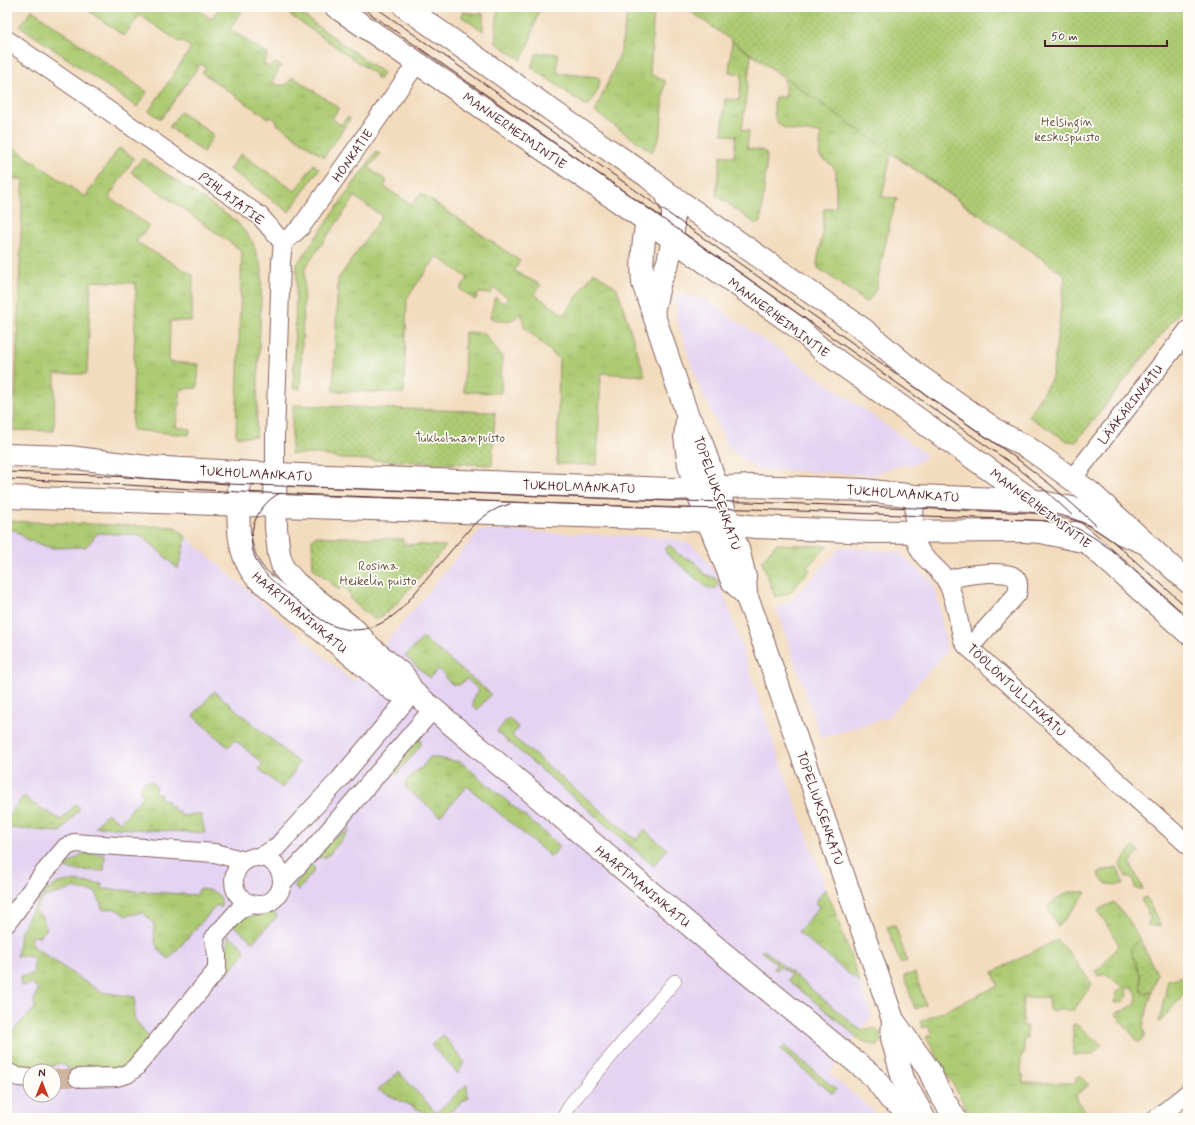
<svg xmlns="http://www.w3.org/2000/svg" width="1195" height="1125" viewBox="0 0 1195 1125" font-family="Mynerve,sans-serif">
  <defs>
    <pattern id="grass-tufts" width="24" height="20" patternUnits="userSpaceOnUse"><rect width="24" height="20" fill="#adcb73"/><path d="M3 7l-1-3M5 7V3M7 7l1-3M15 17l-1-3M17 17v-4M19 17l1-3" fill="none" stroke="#96ae64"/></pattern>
    <pattern id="park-dots" width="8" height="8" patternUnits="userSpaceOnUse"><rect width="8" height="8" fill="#adcb73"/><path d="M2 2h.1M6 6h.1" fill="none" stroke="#96ae64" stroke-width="1.8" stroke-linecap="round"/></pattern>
  </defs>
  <rect width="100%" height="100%" fill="#fdfcf7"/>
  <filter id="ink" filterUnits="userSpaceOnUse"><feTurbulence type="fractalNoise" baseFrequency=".025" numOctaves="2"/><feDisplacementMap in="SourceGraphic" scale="8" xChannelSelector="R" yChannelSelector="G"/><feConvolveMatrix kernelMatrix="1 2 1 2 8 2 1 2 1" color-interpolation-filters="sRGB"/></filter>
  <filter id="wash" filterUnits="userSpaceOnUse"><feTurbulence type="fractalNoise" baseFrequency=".012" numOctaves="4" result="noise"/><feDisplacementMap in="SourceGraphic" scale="16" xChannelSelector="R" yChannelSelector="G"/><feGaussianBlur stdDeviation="0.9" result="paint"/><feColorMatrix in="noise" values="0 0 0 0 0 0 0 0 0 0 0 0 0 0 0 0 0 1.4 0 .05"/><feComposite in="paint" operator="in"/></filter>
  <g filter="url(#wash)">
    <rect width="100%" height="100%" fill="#f3dbbd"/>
    <g fill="#e4d3f2" fill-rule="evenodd">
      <polygon points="675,295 705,299 861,407 927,455 918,463 897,466 873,475 757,469 729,449 698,384 677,320"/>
      <path d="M7,521l168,6 178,155 127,-152 177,7 18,2 15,5 10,8 18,24 57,171 97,268 -43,59 53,44h-875zM30,1071h24v24h-24z"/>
      <polygon points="841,547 899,552 933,583 937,593 947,651 887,718 821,738 776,607 791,601"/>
    </g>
    <g fill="url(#grass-tufts)" stroke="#7c754f">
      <polygon points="83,7 194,7 211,19 220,7 244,7 230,29 268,55 263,63 270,68 275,63 281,66 272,82 277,85 286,85 293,77 339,108 332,119 341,125 347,117 350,119 324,157 277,124 277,121 271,117 268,118 202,73 206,67 200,64 161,119 149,111 191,48 182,41 179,42 140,15 124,36"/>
      <polygon points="498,7 540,7 529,44 521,60 495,42"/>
      <polygon points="628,7 654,7 650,74 665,81 661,129 659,139 652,152 595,112 620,54"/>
      <polygon points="293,8 383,73 379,80 375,77 376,75 289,14"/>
      <polygon points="32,10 147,92 137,107 20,26"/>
      <polygon points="462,12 483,14 483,31 462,17"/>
      <polygon points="732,41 751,55 742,130 749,131 747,148 764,151 767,156 761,222 756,224 716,195 721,155 734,157 736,136 722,134 725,99 739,100 742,74 729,72"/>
      <polygon points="545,53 558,54 557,73 597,77 600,79 598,90 588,107 531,67 536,54"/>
      <path d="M784,77l195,138 -88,-62 -9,44 15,1 -7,24 -14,67 -9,14 -49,-35 -1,-5 5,-26 2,-28 12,-2v-37l-6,-6 -11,-8 2,-23c-28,-3 -53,2 -46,-36h11z"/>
      <polygon points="180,112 214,135 203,152 169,127"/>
      <polygon points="7,143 85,197 119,148 134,158 109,197 149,226 136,242 193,275 192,321 170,321 169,362 199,364 197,388 181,389 176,427 190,429 189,435 132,430 136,283 91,281 87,374 55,374 54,431 14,430 23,179 7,179"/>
      <path d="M376,152l4,2 -11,14 18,13 -3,6 28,18 9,-12 99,68 -6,10 27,14 -7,9 30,21 30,-43 23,16 28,88 -44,-3 -4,92 -40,-1 2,-105 -35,-32 -2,-13 -2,-1c-6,10 -21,10 -30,4l5,-20 9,7 4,-6 -14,-10 -4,6 -11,-1 -4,7 -15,-11 8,-11 -31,-22 -30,42 -3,95 -71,-2 5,-112 44,-63 -27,-19 -50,71 -5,121 -7,-1 4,-124z"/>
      <polygon points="241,154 295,191 314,164 319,169 289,212 229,169"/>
      <polygon points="143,158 237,222 252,241 262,269 256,437 239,437 236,435 242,251 131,172"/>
      <polygon points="465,332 484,333 502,357 501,393 464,392"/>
      <polygon points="7,521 175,527 186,537 178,569 146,539 137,535 98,533 86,547 51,548 26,539 15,530 7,530"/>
      <polygon points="776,544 828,546 807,567 810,570 790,593 775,597 762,561"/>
      <polygon points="670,545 673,548 678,554 695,562 704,574 715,578 718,581 718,585 716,588 711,589 706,587 666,553 665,550 667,546"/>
      <polygon points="423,638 491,694 477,710 473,707 473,699 479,690 467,679 459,685 452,684 445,678 445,675 438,669 430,678 405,656"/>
      <polygon points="214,691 299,763 288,781 282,788 259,769 263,764 235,740 228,747 193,716"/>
      <polygon points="508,718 518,727 512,736 636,840 644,830 667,849 654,866 497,732"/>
      <polygon points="420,737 421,745 397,774 392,770"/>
      <polygon points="430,757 461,762 560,846 551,857 467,786 440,816 406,788 405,783 418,769 420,769"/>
      <polygon points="145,781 151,781 156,787 155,790 155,794 160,794 162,800 167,800 168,806 173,806 174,811 179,811 181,816 196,814 201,815 205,833 95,827 107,813 120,822 144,795 140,792 140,787"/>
      <polygon points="24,796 34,804 61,820 76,804 80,808 61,832 9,828 7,827 7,817"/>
      <polygon points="350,830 327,857 320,858 317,857 333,838"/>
      <polygon points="1133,847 1140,852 1130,863 1143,889 1136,889 1131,877 1126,877 1120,865"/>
      <polygon points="83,853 105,855 104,871 76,870 64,868"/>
      <polygon points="311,864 314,867 314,871 298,891 294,886"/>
      <path d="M1117,867l7,17c-13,1 -20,3 -26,-11z"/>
      <path d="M70,881l32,3v5l95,6 2,-6c12,1 25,3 22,19l-4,-3 -48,54c-15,-11 -15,-18 -15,-35l-11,-12 -18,4c-7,-7 -12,-9 -22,-6l-7,-18c-8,-2 -16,-1 -23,-4l-10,4 -19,5 -9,14 7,6 5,12 -8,8 -9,-1 3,10 43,30 25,16 34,5 -1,21 17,22 -24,28 -51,4 -15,-8h-5l-9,7h-17l-23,-6v-28l28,-29 -1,-9 4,-10 -6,-5 -11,2 -1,-9 13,-3 1,-15 -6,-3h-11l3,-22 11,-22 14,-20 13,-9z"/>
      <polygon points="825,889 833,906 860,983 798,932 819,907 815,903"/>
      <polygon points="1068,892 1087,892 1058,927 1047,906"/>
      <polygon points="1146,897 1161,927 1148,925 1147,922 1151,920 1141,899"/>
      <path d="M1114,902l14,17 12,21 -10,9 11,28 1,15h10l-9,34 2,10 -6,7 -24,-30c12,-3 30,-10 18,-25h-7v3l2,5 -6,6 -8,1 3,-11 6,-6 -1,-1c-10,-3 -12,-14 -24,-9l-3,-5 6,-4 18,-22 -21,-35z"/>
      <polygon points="274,912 277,916 253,942 233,925 243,917 264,915"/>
      <polygon points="895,925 907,961 900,963 887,927"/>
      <polygon points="228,935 244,948 244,954 227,974 223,971 227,962"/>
      <polygon points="1057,940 1068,951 1092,984 1074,1010 1049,1010 1048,997 1023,998 1023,1026 1027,1026 1027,1039 1024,1039 1024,1055 1021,1055 1021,1074 1023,1075 1023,1083 1076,1083 1076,1077 1081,1077 1089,1085 1076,1095 1076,1100 1091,1118 972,1118 926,1037 932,1034 928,1026 923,1028 920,1022 998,986 993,972"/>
      <polygon points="763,949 859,1029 869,1030 874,1028 880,1033 882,1040 878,1046 859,1040 846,1027 788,980 791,975 780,966 776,970 773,968 777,964 761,951"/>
      <polygon points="915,973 926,1005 915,1009 904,976"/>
      <polygon points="1188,975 1188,990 1159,1023 1168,980"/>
      <polygon points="1073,1024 1077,1025 1102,1045 1092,1055 1073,1055"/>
      <polygon points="443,1035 464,1062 458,1074 431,1045"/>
      <polygon points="784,1046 836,1089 833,1094 780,1050"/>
      <polygon points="399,1072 436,1113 467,1084 468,1097 451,1111 436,1118 378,1090"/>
    </g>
    <g fill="url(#park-dots)" stroke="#7c754f">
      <polygon points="684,7 1188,7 1188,301 1076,442 1067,441 1028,416 1052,378 1065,275"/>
      <polygon points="293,405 495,412 492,465 343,459 318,454 291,454"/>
      <polygon points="315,536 401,539 403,539 403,544 446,546 394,607 384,615 374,620 349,598 351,595 342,586 339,590 313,568 312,540"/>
      <polygon points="1140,940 1157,974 1152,992 1141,992 1141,977 1130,949"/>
    </g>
  </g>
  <g filter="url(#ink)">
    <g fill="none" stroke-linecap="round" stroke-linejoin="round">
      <polyline stroke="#d1b5a0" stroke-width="18" stroke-dasharray="18 9" stroke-linecap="butt" points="54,1078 78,1078"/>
      <g stroke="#85615e" stroke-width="14">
        <polyline id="pedestrian" points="564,1116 572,1102 675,981"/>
      </g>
      <g stroke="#85615e" stroke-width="20">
        <g id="minor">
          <polyline points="7,40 260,216 283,243 281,262 275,437 275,474"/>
          <polyline points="283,243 301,227 417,63"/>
          <polyline points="1072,479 1188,330"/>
          <path d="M915,496c0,20 -5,43 8,59 7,9 18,16 23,25 10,18 12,41 17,60l3,5 222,200"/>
          <path d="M946,581c15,-6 28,-7 43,-8 16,0 34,-1 28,21l-48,54"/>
          <polyline points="261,857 277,847 285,838 340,779 413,692"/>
          <circle cx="258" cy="881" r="24"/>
          <polyline points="282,883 307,856 433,709"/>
          <polyline points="7,923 43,874 66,847 74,843 215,853 245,861"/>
          <polyline points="7,1072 18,1077 30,1078"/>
          <polyline points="78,1078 117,1077 127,1074 135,1068 217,970 217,954 214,938 239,910 250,904"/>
          <polyline points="1157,1118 1188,1093"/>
        </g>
      </g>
      <g stroke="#85615e" stroke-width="24">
        <g id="secondary">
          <path d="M647,221c-4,21 -6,41 -4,62l45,134 11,18 39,114 7,28 1,18 10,26 137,399 36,50 9,20 17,28"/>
          <polyline points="653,312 660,281 668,262 673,239 673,210 665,191"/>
          <polyline points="687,420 685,437 689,465 696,489 708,521 732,581 746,595"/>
          <path d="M240,472c-1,35 -8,78 17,106l98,80 38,32 20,2"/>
          <polyline points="275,474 276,528 279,554 283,568 296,583 355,630 371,648 404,676 413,692 724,954 874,1077 890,1099 919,1118"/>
          <polyline points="893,1020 892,1038 903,1079 924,1118"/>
        </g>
      </g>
      <g stroke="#85615e" stroke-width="24">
        <g id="primary">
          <polyline points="336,7 647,221 797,327 821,349 847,368 1033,501"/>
          <polyline points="405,7 581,131 647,176 665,191 863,329 915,373 980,419 1002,434 1027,447 1047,461 1091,493 1188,582"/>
          <polyline points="7,455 69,457 147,467 275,474 671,489 753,486 864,490 915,496 1032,500 1082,510 1096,516 1123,534 1143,542"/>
          <polyline points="7,497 672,519 708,521 756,527 871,532 1024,531 1041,532 1087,542"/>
          <polyline points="1075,533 1087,542 1188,633"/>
        </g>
      </g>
      <use href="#pedestrian" stroke="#fff" stroke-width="13"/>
      <use href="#minor" stroke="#fff" stroke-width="18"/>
      <use href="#secondary" stroke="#fff" stroke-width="22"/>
      <use href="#primary" stroke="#fff" stroke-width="22"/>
      <g stroke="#4a1f2b" stroke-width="1">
        <polyline points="361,7 1018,468 1045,490 1074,517"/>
        <polyline points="375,7 1016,458 1051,485 1096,525"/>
        <path d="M7,472l89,3 133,9 442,17 77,1 167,6 139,6c28,5 44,16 66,33"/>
        <path d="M7,479l88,4 144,9 432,16 79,1 302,12c25,4 43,16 63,32"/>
        <path d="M280,493c-27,14 -38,49 -19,75 9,13 23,22 34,31 9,7 18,15 27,21 29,18 57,10 80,-12l71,-83 16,-12 9,-5 12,-4"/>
        <polyline points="1116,544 1188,608"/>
        <polyline points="1110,549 1188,618"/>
      </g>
    </g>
  </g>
  <g text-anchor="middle" stroke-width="3.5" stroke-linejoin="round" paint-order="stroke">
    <g font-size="13" fill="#685341" stroke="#fdfcf7">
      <text x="1067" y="126">Helsingin<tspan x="1067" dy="15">keskuspuisto</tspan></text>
      <text x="460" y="442">Tukholmanpuisto</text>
      <text x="378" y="570">Rosina<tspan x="378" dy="15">Heikelin puisto</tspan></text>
    </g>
    <g font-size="13" fill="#4a1f2b" stroke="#fdfcf7">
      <text transform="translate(515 130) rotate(35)" y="5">MANNERHEIMINTIE</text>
      <text transform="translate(352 155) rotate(-55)" y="5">HONKATIE</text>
      <text transform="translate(232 198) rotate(37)" y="5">PIHLAJATIE</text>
      <text transform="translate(779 317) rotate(37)" y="5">MANNERHEIMINTIE</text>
      <text transform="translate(1130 404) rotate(-52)" y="5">LÄÄKÄRINKATU</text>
      <text transform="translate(256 473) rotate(3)" y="5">TUKHOLMANKATU</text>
      <text transform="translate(579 486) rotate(2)" y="5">TUKHOLMANKATU</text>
      <text transform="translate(718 493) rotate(71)" y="5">TOPELIUKSENKATU</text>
      <text transform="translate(903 493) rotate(4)" y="5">TUKHOLMANKATU</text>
      <text transform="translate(1041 508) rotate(37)" y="5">MANNERHEIMINTIE</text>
      <text transform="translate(300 612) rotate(40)" y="5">HAARTMANINKATU</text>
      <text transform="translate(1017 690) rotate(43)" y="5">TÖÖLÖNTULLINKATU</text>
      <text transform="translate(821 808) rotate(71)" y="5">TOPELIUKSENKATU</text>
      <text transform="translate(643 886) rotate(40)" y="5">HAARTMANINKATU</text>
    </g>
  </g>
  <rect width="1195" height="1125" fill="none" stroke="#fdfcf7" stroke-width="24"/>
  <g transform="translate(42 1083)"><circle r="19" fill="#fdfcf7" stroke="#b5a4a5"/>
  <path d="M0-3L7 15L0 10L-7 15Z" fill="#c8321e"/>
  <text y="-6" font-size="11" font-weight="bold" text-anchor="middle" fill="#4a1f2b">N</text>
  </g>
  <path d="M1045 40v6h122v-6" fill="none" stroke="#4a1f2b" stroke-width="2"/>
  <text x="1051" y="40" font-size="12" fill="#4a1f2b" stroke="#fdfcf7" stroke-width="3" paint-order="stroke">50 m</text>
</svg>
